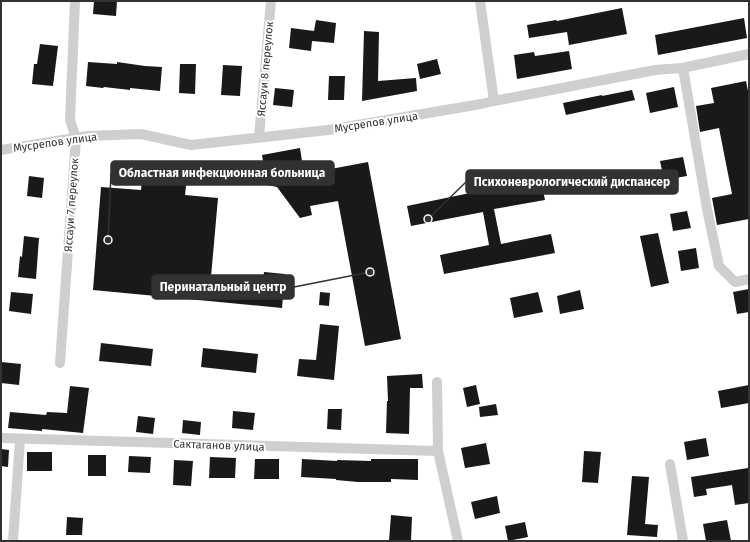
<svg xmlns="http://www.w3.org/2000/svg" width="750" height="542" viewBox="0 0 750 542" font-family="'Fira Sans',sans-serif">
  <rect width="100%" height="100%" fill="#fff"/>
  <g fill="#191919">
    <polygon points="94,1 117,1 116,16 93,14"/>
    <polygon points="622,8 627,34 569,45 567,32 529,38 527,25 556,20 557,21"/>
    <polygon points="744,18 747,38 658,55 655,35"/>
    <polygon points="316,20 336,23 334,43 312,41 311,51 289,48 291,28 314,31"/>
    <polygon points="364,31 379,32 378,81 416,78 417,91 362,101"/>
    <polygon points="40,44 58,46 53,86 32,84 34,64 37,64"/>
    <polygon points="569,51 572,69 517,79 514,55 534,52 535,56"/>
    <polygon points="437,59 441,74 420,79 417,64"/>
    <polygon points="88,62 117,64 117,62 145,66 162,67 160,91 130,88 130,90 104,87 103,88 86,86"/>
    <polygon points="180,64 196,64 195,94 179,93"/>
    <polygon points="223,65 242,66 240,96 221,95"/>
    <polygon points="329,76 345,76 344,100 328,100"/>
    <polygon points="746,81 749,96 749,219 717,225 712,198 732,194 719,128 700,132 696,106 714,103 711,88"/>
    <polygon points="674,87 678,107 650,113 646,93"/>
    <polygon points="275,88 294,90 292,107 273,105"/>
    <polygon points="632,90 635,100 566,115 563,103 602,95 602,96"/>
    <polygon points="300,148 304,174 368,162 401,339 365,346 338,201 310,206 312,215 300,218 277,187 267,185 262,155"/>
    <polygon points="683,157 687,176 664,180 660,161"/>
    <polygon points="143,172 187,176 185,195 218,198 211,277 263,282 264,272 285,274 282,308 93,290 101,187 141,190"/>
    <polygon points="29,176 44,178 42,198 27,196"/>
    <polygon points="523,176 524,183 541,180 545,200 494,209 501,244 551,234 555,253 444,274 440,255 489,245 483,212 411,226 407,206 475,192 473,185"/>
    <polygon points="687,211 691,228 673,231 670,214"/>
    <polygon points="658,233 669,283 651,287 640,236"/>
    <polygon points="24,236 39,238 36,279 18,277 20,256 22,257"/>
    <polygon points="696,248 699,268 681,271 678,251"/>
    <polygon points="749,289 749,312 737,314 733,292"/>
    <polygon points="580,290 584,309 560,314 557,296"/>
    <polygon points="11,292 33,294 31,314 9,311"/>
    <polygon points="320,292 330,293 329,306 319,305"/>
    <polygon points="538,292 543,312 514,318 510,298"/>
    <polygon points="320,324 339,326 334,380 297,376 299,359 316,360"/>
    <polygon points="101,343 153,349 151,366 99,361"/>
    <polygon points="203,348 258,354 256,373 201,367"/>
    <polygon points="1,362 21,364 19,385 1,383"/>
    <polygon points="422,374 423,388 410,388 409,434 386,433 387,401 388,401 387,376"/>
    <polygon points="476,385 480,404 467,407 463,388"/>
    <polygon points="749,385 749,403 721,408 718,391"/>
    <polygon points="70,386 89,388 83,433 42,429 42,431 8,428 10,412 46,415 47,412 67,413"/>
    <polygon points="496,404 498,415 480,417 479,407"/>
    <polygon points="328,409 342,409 341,430 327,429"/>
    <polygon points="233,411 255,413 253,430 232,428"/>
    <polygon points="138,416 155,418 153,434 136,432"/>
    <polygon points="183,420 201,422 200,435 182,433"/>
    <polygon points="706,438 709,456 687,460 684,442"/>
    <polygon points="486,443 490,464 465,468 461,448"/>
    <polygon points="1,449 9,450 8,467 1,466"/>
    <polygon points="584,451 601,452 598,483 582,482"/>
    <rect x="27" y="452" width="25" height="19"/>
    <rect x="88" y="455" width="18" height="21"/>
    <polygon points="129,456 151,457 150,473 128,472"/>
    <polygon points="210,457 236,458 235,478 209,478"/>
    <polygon points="255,459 279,459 279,479 254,479"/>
    <polygon points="302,459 337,461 337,460 371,461 371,459 418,459 418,480 391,479 391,482 358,482 336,480 336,479 301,477"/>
    <polygon points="174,460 193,461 191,486 173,485"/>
    <polygon points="748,468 749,475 749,503 735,505 732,485 706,489 707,495 694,497 691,477"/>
    <polygon points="632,476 649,477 645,524 658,525 657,537 627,535"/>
    <polygon points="497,496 500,513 475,519 471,502"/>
    <polygon points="391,515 412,517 411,541 389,541"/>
    <polygon points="67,517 83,518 82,535 66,535"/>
    <polygon points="727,520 731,541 706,541 703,524"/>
    <polygon points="525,522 528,537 508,541 505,526"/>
  </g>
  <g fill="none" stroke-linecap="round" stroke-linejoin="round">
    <g stroke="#cfcfcf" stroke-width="10">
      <polyline points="480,1 494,101"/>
      <polyline points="682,68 684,74 707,209 719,266 735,282 749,279"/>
      <polyline points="259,137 271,1"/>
      <polyline points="1,150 87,136 141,134 191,145 328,130 481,104 494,101 655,70 682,68 749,54"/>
      <polyline points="60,363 76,138 70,120 75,1"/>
      <polyline points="437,382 438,451 458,541"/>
      <polyline points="1,438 438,451"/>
      <polyline points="670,464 683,541"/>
      <polyline points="13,541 20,439"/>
    </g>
  </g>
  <g text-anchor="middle" stroke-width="4" stroke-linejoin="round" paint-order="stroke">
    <g font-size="11" fill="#323232" stroke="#fff">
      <text transform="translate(265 69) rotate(-85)" y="4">Яссауи 8 переулок</text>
      <text transform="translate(376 122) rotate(-9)" y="4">Мусрепов улица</text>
      <text transform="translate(55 142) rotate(-8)" y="4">Мусрепов улица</text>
      <text transform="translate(71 205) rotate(-86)" y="4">Яссауи 7 переулок</text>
      <text transform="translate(219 445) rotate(2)" y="4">Сактаганов улица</text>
    </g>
  </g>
  <path fill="none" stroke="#323232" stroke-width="1.5" d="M108 240L111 173M428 219L466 182M370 272L294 287"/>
  <g fill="#323232" stroke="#fff" stroke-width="1.5">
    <circle cx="108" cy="240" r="4"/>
    <circle cx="428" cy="219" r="4"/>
    <circle cx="370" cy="272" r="4"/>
  </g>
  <g fill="#323232" stroke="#323232" stroke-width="1.5">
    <rect x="111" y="161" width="223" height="24" rx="4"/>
    <rect x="466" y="170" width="212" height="24" rx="4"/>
    <rect x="152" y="275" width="142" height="24" rx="4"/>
  </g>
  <g font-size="12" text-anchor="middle" font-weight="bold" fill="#fff">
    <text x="222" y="177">Областная инфекционная больница</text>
    <text x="572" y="186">Психоневрологический диспансер</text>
    <text x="223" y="291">Перинатальный центр</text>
  </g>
  <rect width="750" height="542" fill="none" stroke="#323232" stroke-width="4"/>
</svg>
